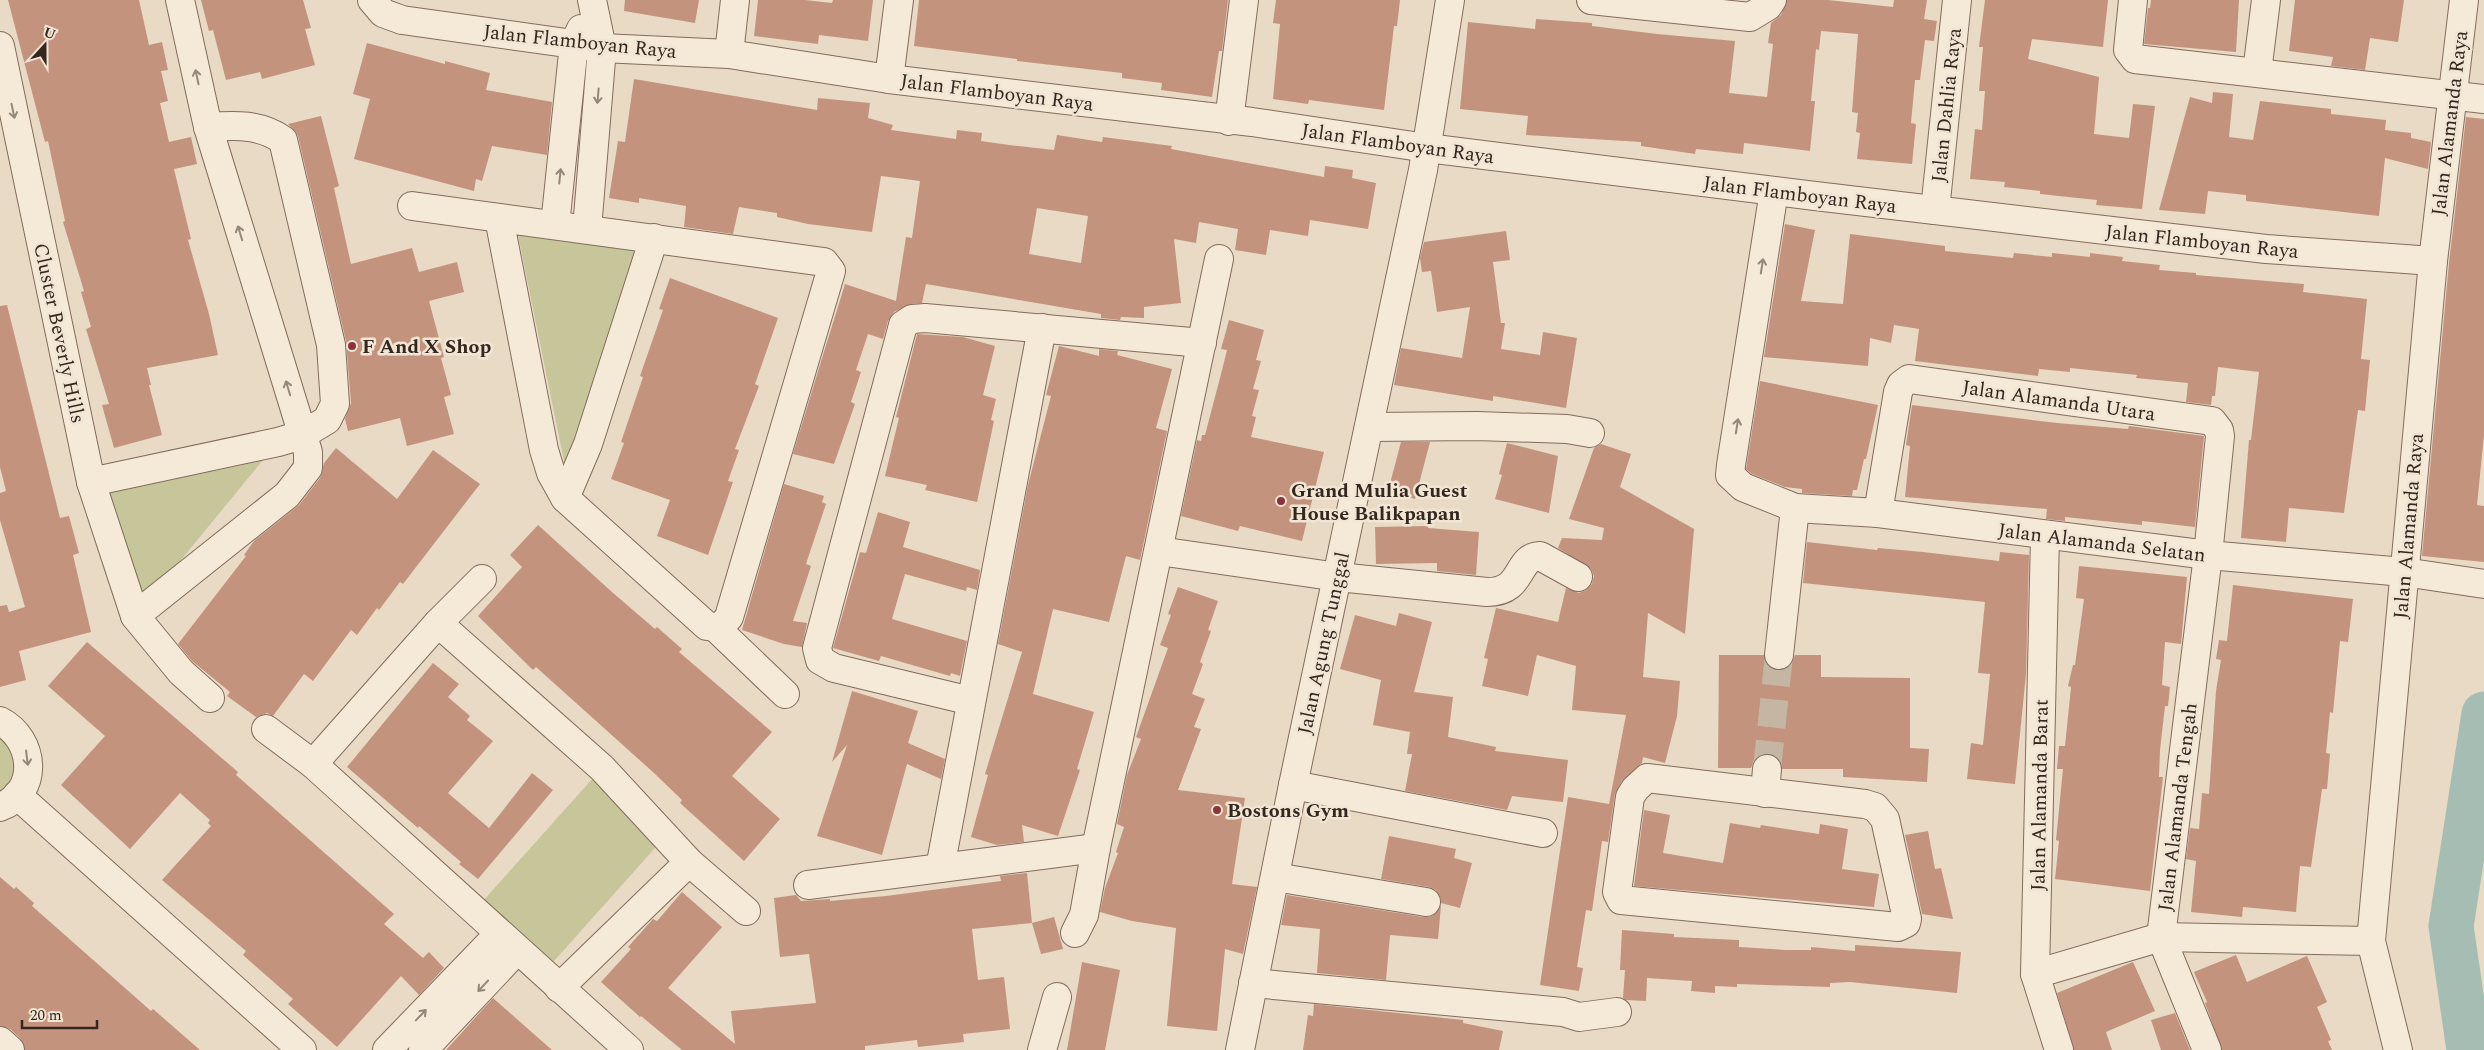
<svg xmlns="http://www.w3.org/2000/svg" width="2484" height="1050" viewBox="0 0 2484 1050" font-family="Spectral,serif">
  <rect width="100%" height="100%" fill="#e9dac5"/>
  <g fill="#c6c69a">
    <polygon points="518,235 635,249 566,471"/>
    <polygon points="277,443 135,616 91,482"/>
    <polygon points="0,732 20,767 0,799"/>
    <polygon points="602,768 672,829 546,970 474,911"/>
  </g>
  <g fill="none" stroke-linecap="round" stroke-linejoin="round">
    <polyline stroke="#a6bdb4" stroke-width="45" points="2469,1050 2451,926 2484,714"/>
  </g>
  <g fill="#c3937e" fill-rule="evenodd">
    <polygon points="8,0 139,0 149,45 162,42 168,70 161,71 168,101 160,103 169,142 191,137 197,164 174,169 191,239 188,240 209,314 218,355 147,368 151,385 149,385 162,435 114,448 102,405 109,404 86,329 91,327 81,292 84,291 63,222 65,221 48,141 45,142"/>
    <polygon points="201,0 303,0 311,28 305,29 315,65 262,79 260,72 226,80 213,30 209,31"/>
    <polygon points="625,0 699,0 695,23 624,11"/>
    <polygon points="758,0 805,0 832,3 833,0 873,0 868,41 819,35 818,44 754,36"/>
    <polygon points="919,0 1228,0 1222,51 1219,51 1212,97 1161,90 1162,83 1122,78 1122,73 1043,64 1017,61 1017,59 914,46"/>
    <polygon points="1276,0 1400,0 1397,26 1394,26 1384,110 1309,100 1308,104 1273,99 1280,24 1273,23"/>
    <polygon points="1787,0 1828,0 1893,7 1894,0 1927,0 1924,19 1937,21 1934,41 1925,40 1920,80 1915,80 1911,123 1916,124 1912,164 1857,159 1860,133 1856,132 1858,113 1852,112 1858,34 1821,31 1819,50 1816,49 1811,101 1815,101 1810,151 1744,143 1743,154 1696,149 1695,154 1641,146 1641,142 1526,135 1528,116 1460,109 1468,22 1535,29 1536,19 1592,23 1592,26 1657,34 1735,41 1729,93 1767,97 1773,44 1768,43 1771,23 1781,15"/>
    <polygon points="1985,0 2108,0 2103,47 2032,39 2028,59 2099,77 2094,134 2129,138 2133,104 2155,106 2142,209 2096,205 2097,200 2040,194 2040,191 2004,187 2005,182 1970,179 1975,129 1982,130 1985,91 1979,91 1983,47 1979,47"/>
    <polygon points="2151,0 2239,0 2236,52 2144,44 2148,8 2150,8"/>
    <polygon points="2295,0 2404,0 2398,42 2370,38 2365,70 2331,66 2333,57 2289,51"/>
    <polygon points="367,43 445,64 445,61 490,73 486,90 552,102 547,155 492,146 482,181 476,179 474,191 354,159 370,99 353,94"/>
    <path d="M634,79l183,31 1,-12 52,5 -2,15 25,7 -2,5 65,9 1,-9 25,3 -1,8 28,4 45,5 3,-15 45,7 1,-5 69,9 -1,3 153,28 1,-11 28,4 -1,8 24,5 -8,46 -58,-9 -2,16 -38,-6 -4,25 -31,-5 3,-21 -39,-7 -3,21 -22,-4 7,64 -37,4v11l-23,-1 -1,3 -19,-2v-4l-175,-30 -4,19 -12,1 -16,8 -6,9 -5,18 -15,-5 -12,36 5,2 -10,30 4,2 -21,60 -41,-10 26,-86 26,-84 51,17 10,-64 6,1 8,-57 -39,-5 -9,56 -64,-8 -31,-7v-4l-38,-6 -6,27 -49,-7 2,-21 -47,-8v5l-30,-5 9,-57 7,1zM1037,208l51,8 -7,47 -52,-9z"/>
    <polygon points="2213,92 2233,94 2229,137 2253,140 2260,101 2331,109 2331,114 2386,120 2385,130 2411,133 2411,138 2431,142 2428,169 2385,158 2379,216 2246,201 2246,195 2208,191 2205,214 2159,210 2190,97 2212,103"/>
    <polygon points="321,116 339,186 334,188 351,264 412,248 419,272 457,262 464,292 429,301 444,357 441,358 451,395 444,397 454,434 407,446 400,418 348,431 345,419 351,403 346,341 298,136 295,131 288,124"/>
    <polygon points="2466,117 2484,119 2484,435 2477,505 2484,506 2484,562 2422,556 2449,263"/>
    <polygon points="1785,224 1815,230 1801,301 1843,304 1850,234 1945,246 1945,251 2013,258 2014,253 2052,257 2052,253 2090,257 2090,253 2123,257 2122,261 2160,265 2159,270 2196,273 2196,275 2304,284 2303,292 2367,299 2361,359 2370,360 2365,411 2358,410 2344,513 2289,508 2286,542 2241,538 2249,440 2251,440 2259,372 2218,367 2215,396 2212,396 2211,405 2186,402 2188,383 2136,378 2137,375 2070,368 2070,372 2039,369 2038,376 1915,361 1919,329 1894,325 1891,343 1870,338 1868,366 1764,357"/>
    <polygon points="1506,231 1510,260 1493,262 1501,323 1505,323 1501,349 1540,355 1543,332 1577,338 1566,408 1493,396 1493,401 1394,385 1401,348 1462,358 1470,307 1437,312 1431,271 1422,272 1420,258 1424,242"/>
    <polygon points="670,278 778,318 755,384 759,386 735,449 739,450 728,481 733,482 708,555 657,536 670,500 611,479 624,443 621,442 643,377 640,376 663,310 659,309"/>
    <polygon points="7,305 60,518 69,516 79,553 73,555 91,632 19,651 26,680 0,687 0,606 7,605 9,612 25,607 0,520 0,493 6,491 0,467 0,306"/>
    <polygon points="1229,320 1264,330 1256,360 1261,361 1253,389 1259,390 1252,416 1256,417 1251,437 1324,452 1302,541 1240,526 1238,531 1181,516 1197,440 1201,441 1202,435 1205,435 1220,378 1227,350 1221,349"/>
    <polygon points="917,334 963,337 995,346 983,395 996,399 991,420 994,421 977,502 925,490 927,485 885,476 899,418 896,417"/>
    <polygon points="1059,346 1099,356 1099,349 1118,351 1117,355 1172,369 1156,428 1167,431 1140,560 1126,556 1109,622 1053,609 1033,694 1094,712 1077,769 1080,770 1058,836 1022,825 1024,842 997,845 971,837 988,775 985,774 1022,652 998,644 1028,485 1051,396 1046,395"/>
    <polygon points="1760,381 1878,405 1866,459 1864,459 1857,490 1853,490 1852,496 1802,493 1802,489 1785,487 1752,474 1746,469"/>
    <polygon points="1912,405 2057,423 2128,429 2129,426 2204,436 2195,527 2142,521 2142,525 2065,517 2065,521 2046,519 2047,509 1905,497 1910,446 1906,445"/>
    <polygon points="1401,442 1430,442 1415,499 1388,491"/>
    <polygon points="1507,443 1558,456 1549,513 1495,499 1502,475 1499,474"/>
    <polygon points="1601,444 1631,454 1620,487 1694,529 1685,634 1648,613 1643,677 1680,681 1677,716 1665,763 1643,757 1642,763 1622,781 1615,794 1608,842 1602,841 1592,911 1586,910 1577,967 1583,968 1579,991 1540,985 1568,797 1609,804 1626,715 1572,710 1576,666 1537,655 1528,696 1482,686 1488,659 1484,658 1496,608 1558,622 1566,588 1579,593 1586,590 1592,584 1594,576 1591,569 1558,548 1562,538 1602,540 1604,528 1569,519 1594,448"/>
    <polygon points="336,448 397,499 433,450 480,484 403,584 400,582 379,610 377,608 357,635 351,630 313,681 304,674 273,716 267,713 256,717 227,696 230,692 192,661 178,644 246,556 244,555 254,541 299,505 320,478 324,463"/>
    <polygon points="784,484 824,496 822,502 826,504 806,564 811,566 793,621 807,623 802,647 784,644 742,630"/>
    <polygon points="878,512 910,522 903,547 980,570 977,590 967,587 966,591 905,574 892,619 967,641 960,676 951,673 950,676 881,656 879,661 833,648 860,552 866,553"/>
    <polygon points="538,525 612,592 655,629 657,627 682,649 679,652 772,732 732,776 780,819 744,861 680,803 682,800 654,773 536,667 533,670 478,616 522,567 510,555"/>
    <polygon points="1428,526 1428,528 1479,532 1476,575 1437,571 1437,563 1376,564 1375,527"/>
    <polygon points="1807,542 1877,550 1878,548 1923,552 1999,561 2000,552 2029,555 2026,674 2015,784 1967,779 1971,743 1983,745 1990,674 1978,673 1985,602 1803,583"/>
    <polygon points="2079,566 2187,577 2181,644 2165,642 2162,685 2170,687 2168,706 2165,706 2160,750 2159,777 2163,777 2150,891 2055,879 2059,841 2056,840 2063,769 2057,769 2059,746 2065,746 2071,687 2068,686 2073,665 2075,665 2084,599 2076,598"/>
    <polygon points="2233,585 2353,599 2348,642 2340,641 2333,713 2330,712 2326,753 2330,754 2327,789 2322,789 2311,867 2300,866 2296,912 2243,907 2242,917 2191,912 2196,861 2186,859 2190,828 2199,829 2202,793 2209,794 2216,691 2221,660 2216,659 2219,640 2227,641"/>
    <polygon points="1178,587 1218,601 1208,630 1211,631 1200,662 1203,664 1192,694 1205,699 1194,727 1201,729 1178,790 1245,798 1232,884 1257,887 1243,954 1225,949 1217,1031 1167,1026 1176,928 1132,921 1100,912 1105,888 1118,853 1116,852 1124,827 1117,824 1127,775 1141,739 1136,737 1168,648 1160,645 1171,615 1168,614"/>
    <polygon points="1399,613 1432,622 1414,692 1453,697 1448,737 1496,747 1495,751 1568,760 1563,802 1512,796 1507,810 1405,791 1412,754 1407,754 1410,732 1373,725 1381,680 1340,669 1355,615 1396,626"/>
    <polygon points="87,642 238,772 236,775 394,914 384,924 423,958 429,952 444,968 419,995 401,976 337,1047 288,1004 293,999 243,955 246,951 162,880 211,826 208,823 210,820 180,793 130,849 61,785 105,736 48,686"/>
    <polygon points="1719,655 1764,655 1769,667 1778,671 1785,669 1791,665 1795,655 1821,655 1821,677 1910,678 1910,748 1929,749 1927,782 1843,777 1843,769 1782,769 1776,756 1768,753 1761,755 1754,760 1751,768 1718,768"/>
    <polygon points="433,663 459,684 448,697 470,716 467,720 493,741 448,793 489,828 532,773 553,790 478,879 459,864 461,862 419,826 418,828 347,767"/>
    <polygon points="852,691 918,711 908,743 945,759 941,779 907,764 882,855 817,836 847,745 832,762"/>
    <polygon points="1644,810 1670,815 1663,853 1723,863 1730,823 1760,828 1761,825 1819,834 1820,824 1848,829 1842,869 1879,874 1874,907 1634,886"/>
    <polygon points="1928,831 1935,869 1941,868 1953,919 1922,914 1905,835"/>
    <polygon points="1389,836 1456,849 1454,858 1472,863 1460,908 1441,903 1436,890 1429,887 1381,879"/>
    <polygon points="1027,873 1032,923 972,929 978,980 1004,977 1010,1029 963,1034 964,1042 918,1047 917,1040 865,1046 865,1050 682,1050 641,1016 640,1017 601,982 631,949 628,947 653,919 657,921 682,892 722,927 668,988 735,1044 731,1011 816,1003 809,954 780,957 774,898 796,895 801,901 830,899 830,901 886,896 1001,881 1000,876"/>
    <polygon points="0,877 14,889 16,887 34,903 32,906 151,1011 153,1009 200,1050 25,1050 20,1038 10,1029 0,1026"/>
    <polygon points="1287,895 1423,917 1432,916 1441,906 1438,939 1390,935 1386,980 1317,973 1320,929 1281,925"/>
    <polygon points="1054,917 1063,949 1041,954 1032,923"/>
    <polygon points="1622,930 1674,934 1674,937 1739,940 1739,947 1786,950 1811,950 1811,947 1855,951 1855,945 1961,952 1957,993 1850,982 1830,983 1830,987 1737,984 1737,987 1715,986 1715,993 1691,991 1692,981 1647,978 1646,1001 1626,1000 1623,998 1625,970 1620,970"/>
    <polygon points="2236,955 2247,982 2307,956 2327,1002 2317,1007 2331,1040 2328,1041 2332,1050 2222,1050 2205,1003 2207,1002 2194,972"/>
    <polygon points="1082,962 1120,970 1105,1050 1067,1050"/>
    <polygon points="2133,962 2155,1011 2106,1032 2112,1050 2074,1050 2057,993"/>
    <polygon points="493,998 552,1050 446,1050"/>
    <polygon points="1314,1004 1463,1020 1463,1023 1503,1031 1499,1050 1303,1050 1308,1015 1313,1016"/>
    <polygon points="2175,1013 2190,1050 2161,1050 2151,1020"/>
  </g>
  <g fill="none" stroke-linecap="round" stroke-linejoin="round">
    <polyline stroke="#c5b6a4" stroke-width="28" stroke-dasharray="28 14" stroke-linecap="butt" points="1767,769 1779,655"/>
    <g stroke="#826c5d" stroke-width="30">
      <g id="minor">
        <polyline points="372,0 383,13 402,20 602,48 729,54 889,79 1252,122 1427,148 1815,196 2266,249 2433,261"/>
        <polyline points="1591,0 1750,17 1768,6 1772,0"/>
        <polyline points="2133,0 2128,50 2135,59 2484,99"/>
        <polyline points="0,46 91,482 135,616 181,672 210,698"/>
        <polyline points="729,54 735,0"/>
        <polyline points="2257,72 2266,0"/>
        <polyline points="889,79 899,0"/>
        <polyline points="1229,121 1244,0"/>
        <polyline points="1774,191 1731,465 1730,475 1743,487 1795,508 1878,513 2208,555 2404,572 2484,584"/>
        <path d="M412,206c138,18 275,37 412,56l7,9 -102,346c-7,9 -10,11 -22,9l-142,-128 -14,-25 -7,-23 -45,-232"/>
        <polyline points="1935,210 1957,0"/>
        <polyline points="555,225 574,44 581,29"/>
        <polyline points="587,229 602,48 592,0"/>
        <polyline points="1369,427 1477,426 1567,429 1590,433"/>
        <path d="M91,482l187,-40 24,-7 25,-15 8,-16 -4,-59 -48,-205c-23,-16 -47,-15 -75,-13"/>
        <polyline points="565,498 588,444 654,238"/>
        <polyline points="1878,513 1898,392 1901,385 1909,379 2212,421 2219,430 2220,436 2208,555 2161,937 2207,1050"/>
        <polyline points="2045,536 2035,974 2059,1050"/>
        <path d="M1159,551l179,26 149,15c38,0 28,-35 53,-36l38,21"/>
        <polyline points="135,616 287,495 308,468 308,452 208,127 180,0"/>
        <polyline points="438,623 602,768 689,862 746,911"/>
        <polyline points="716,628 785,694"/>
        <polyline points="1779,655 1795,508"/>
        <polyline points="971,701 834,668 820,660 817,648 903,325 912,319 925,318 1202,343"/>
        <path d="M0,721c35,18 40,71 0,86"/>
        <polyline points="266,729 313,764 629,1050"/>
        <polyline points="313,764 438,623 482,579"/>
        <polygon points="1647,778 1865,804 1875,807 1885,819 1907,919 1906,923 1898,927 1621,900 1617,892 1630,797 1635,789"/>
        <polyline points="1293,785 1543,833"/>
        <polyline points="1765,793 1767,769"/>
        <polyline points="17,795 302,1050"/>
        <polyline points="940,868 1042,328"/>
        <polyline points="1275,877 1426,902"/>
        <polyline points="808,885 1096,848"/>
        <polyline points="1075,933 1084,915 1096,848 1219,259"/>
        <polyline points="2035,974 2161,937 2371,941"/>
        <polyline points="1253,983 1563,1012 1579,1017 1617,1012"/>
        <polyline points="559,988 689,862"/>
        <polyline points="0,1041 10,1050"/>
        <polyline points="387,1050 499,934"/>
        <polyline points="423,1050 517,950"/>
        <polyline points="1042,1050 1057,997"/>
        <polyline points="1240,1050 1293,785 1423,170 1450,0"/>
        <polyline points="2398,1050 2371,941 2433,261 2464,0"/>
      </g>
    </g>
    <use href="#minor" stroke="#f5e9d7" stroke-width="28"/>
  </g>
  <defs><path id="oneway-shaft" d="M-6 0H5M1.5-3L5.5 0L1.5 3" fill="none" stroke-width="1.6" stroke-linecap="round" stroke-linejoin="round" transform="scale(1.25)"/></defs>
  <g stroke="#94887b">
    <use href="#oneway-shaft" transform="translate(197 77) rotate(-102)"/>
    <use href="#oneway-shaft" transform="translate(598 96) rotate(95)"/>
    <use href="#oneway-shaft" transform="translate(13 111) rotate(78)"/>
    <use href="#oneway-shaft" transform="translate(560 176) rotate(-84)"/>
    <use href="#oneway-shaft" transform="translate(240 233) rotate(-107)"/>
    <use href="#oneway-shaft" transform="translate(1762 266) rotate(-81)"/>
    <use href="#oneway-shaft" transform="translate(288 388) rotate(-107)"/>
    <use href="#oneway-shaft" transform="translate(1737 426) rotate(-81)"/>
    <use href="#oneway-shaft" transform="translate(27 758) rotate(83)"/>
    <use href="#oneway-shaft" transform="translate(483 986) rotate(133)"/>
    <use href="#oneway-shaft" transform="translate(421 1015) rotate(-46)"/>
  </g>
  <g fill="#8b333e" stroke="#f1e5d3" stroke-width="2">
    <circle cx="352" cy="346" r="5"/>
    <circle cx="1281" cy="501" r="5"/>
    <circle cx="1217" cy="810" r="5"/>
  </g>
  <g text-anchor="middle" stroke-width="5" stroke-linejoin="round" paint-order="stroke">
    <g font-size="20" fill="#34271f" stroke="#f1e5d3">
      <text transform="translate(580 41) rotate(6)" y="7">Jalan Flamboyan Raya</text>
      <text transform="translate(997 92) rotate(7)" y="7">Jalan Flamboyan Raya</text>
      <text transform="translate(1946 105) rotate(-84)" y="7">Jalan Dahlia Raya</text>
      <text transform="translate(2449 123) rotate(-83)" y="7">Jalan Alamanda Raya</text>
      <text transform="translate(1398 143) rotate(8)" y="7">Jalan Flamboyan Raya</text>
      <text transform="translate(1800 194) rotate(7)" y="7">Jalan Flamboyan Raya</text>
      <text transform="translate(2202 241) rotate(6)" y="7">Jalan Flamboyan Raya</text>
      <text transform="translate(60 333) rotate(78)" y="7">Cluster Beverly Hills</text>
      <text transform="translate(2059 400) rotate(8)" y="7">Jalan Alamanda Utara</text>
      <text transform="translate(2408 526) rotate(-85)" y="7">Jalan Alamanda Raya</text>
      <text transform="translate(2102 542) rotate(7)" y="7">Jalan Alamanda Selatan</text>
      <text transform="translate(1323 643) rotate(-78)" y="7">Jalan Agung Tunggal</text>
      <text transform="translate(2039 795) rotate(-89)" y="7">Jalan Alamanda Barat</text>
      <text transform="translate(2177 807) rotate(-83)" y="7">Jalan Alamanda Tengah</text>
    </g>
    <g font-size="20" font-weight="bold" fill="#34271f" stroke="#f1e5d3" text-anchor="start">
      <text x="362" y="353">F And X Shop</text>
      <text x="1291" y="497">Grand Mulia Guest<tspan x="1291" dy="23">House Balikpapan</tspan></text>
      <text x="1227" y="817">Bostons Gym</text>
    </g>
  </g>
  <g transform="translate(45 45) rotate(21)" stroke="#f1e5d3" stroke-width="4" paint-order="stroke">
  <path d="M0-4L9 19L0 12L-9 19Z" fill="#34271f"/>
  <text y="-8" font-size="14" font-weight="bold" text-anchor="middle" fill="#34271f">U</text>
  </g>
  <path d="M22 1020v8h75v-8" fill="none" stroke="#34271f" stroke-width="2.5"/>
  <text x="30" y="1020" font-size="15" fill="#34271f" stroke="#f1e5d3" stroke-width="4" paint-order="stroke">20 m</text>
</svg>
